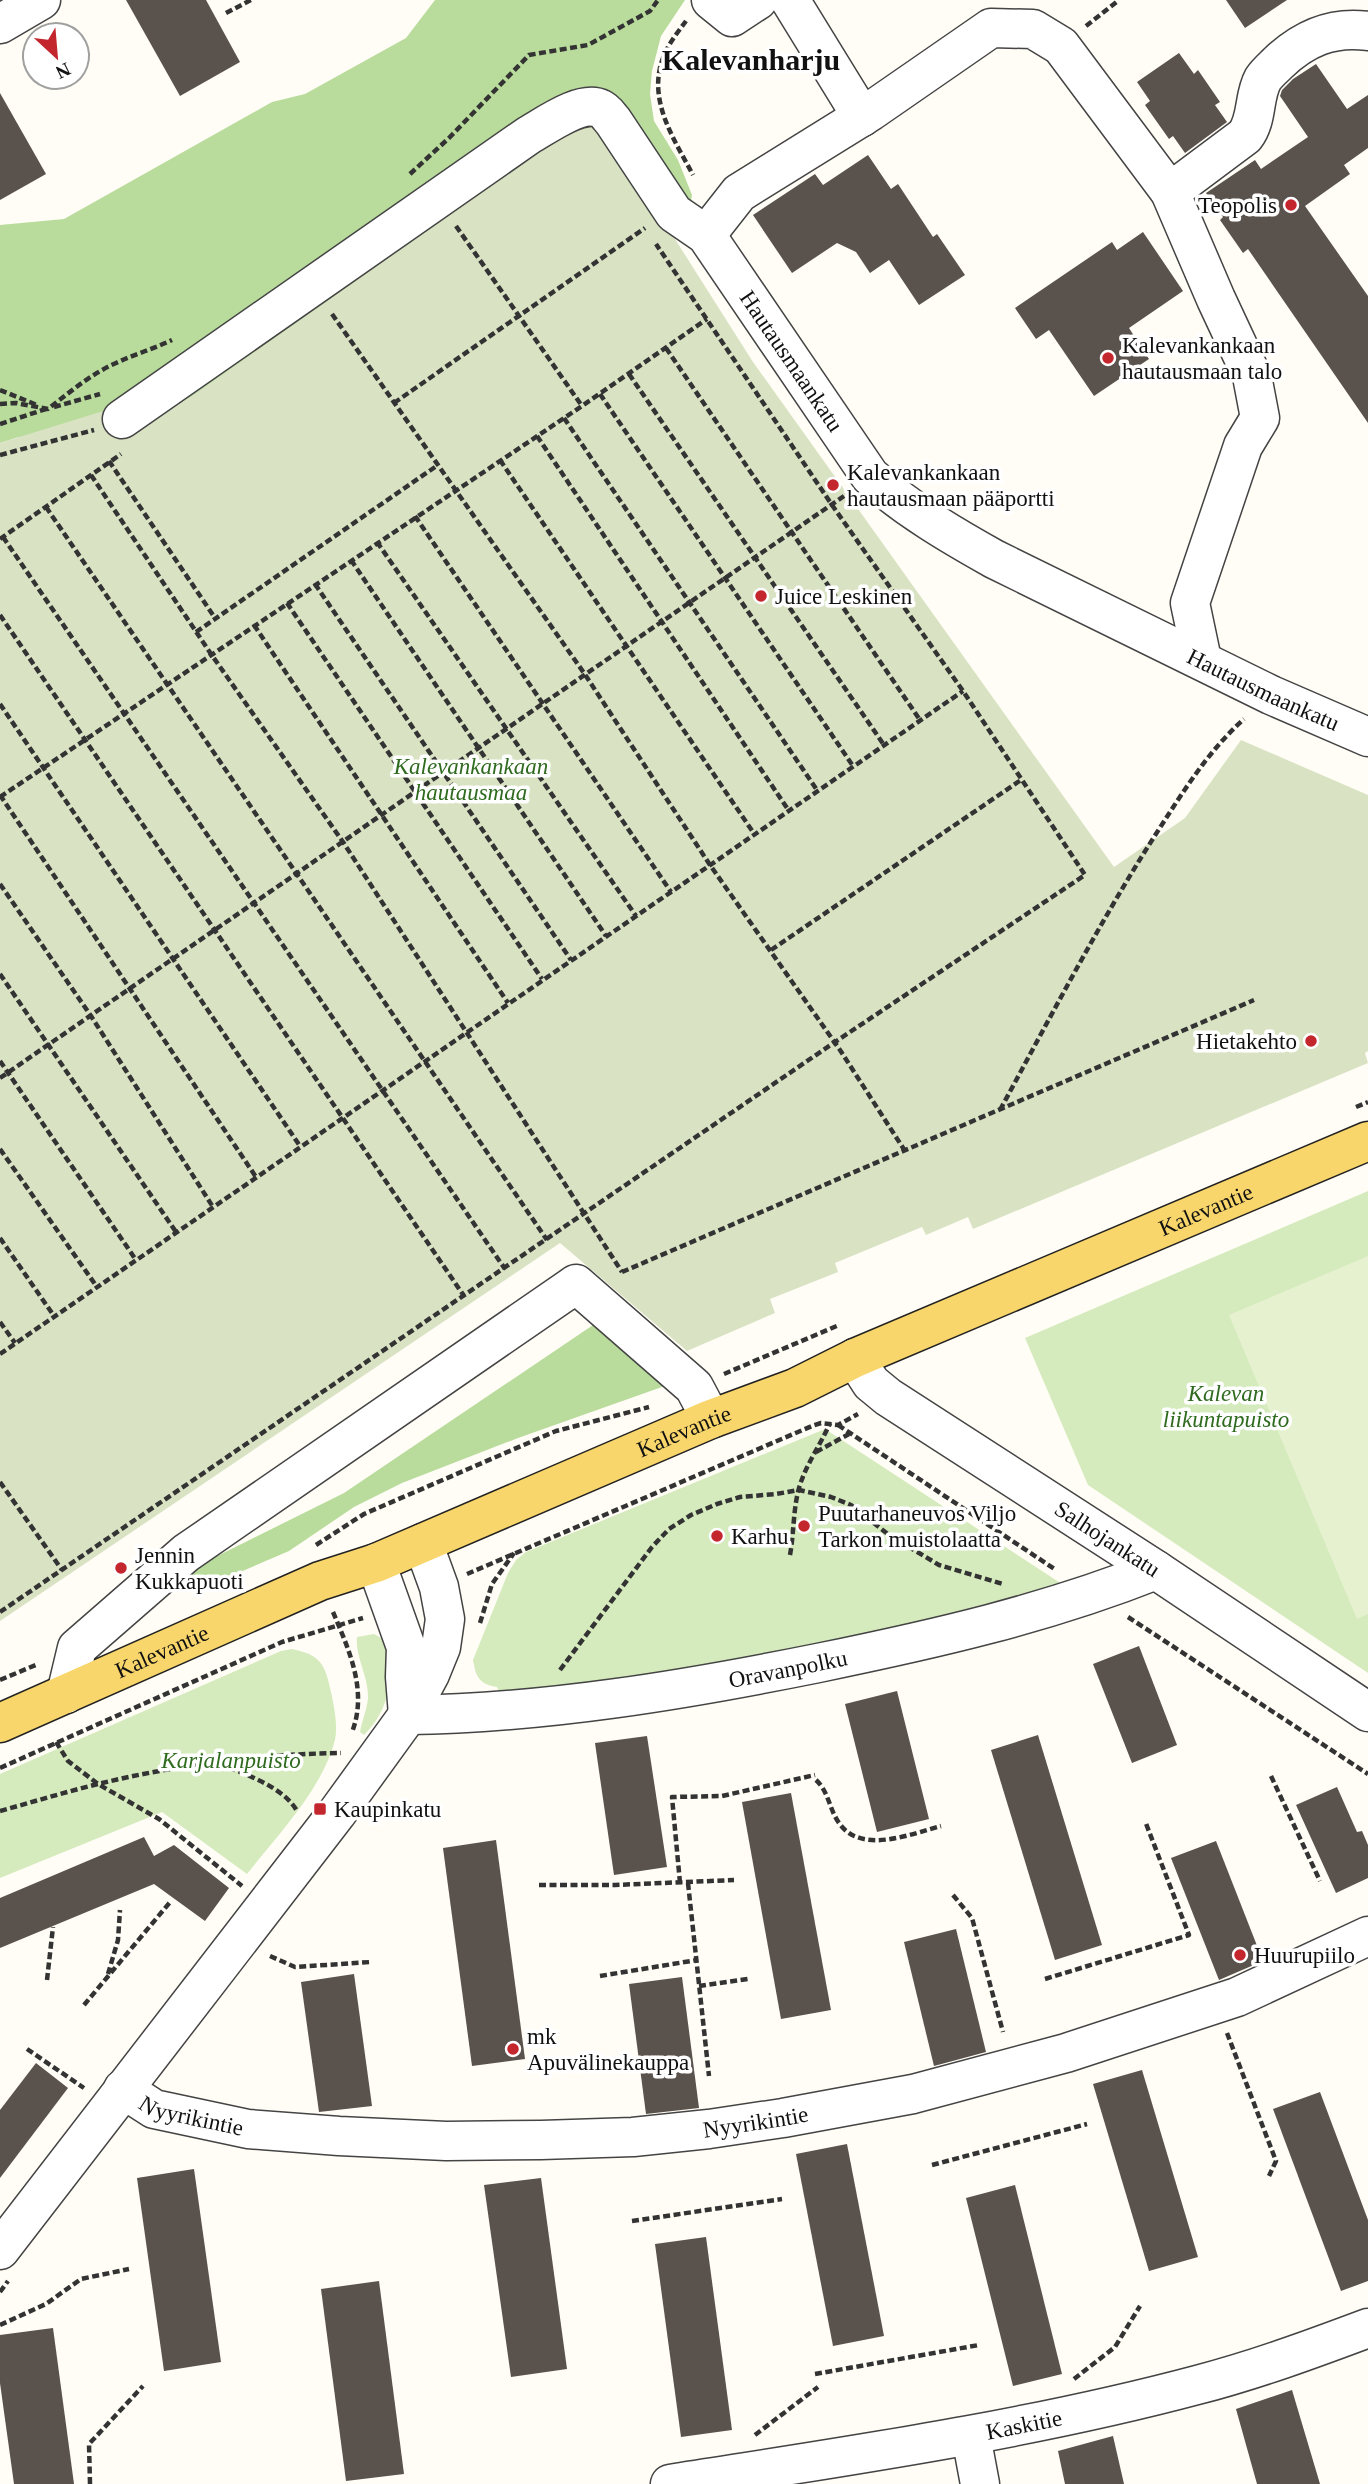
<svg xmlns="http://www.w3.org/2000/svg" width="1368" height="2484" viewBox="0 0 1368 2484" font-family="'Times New Roman',serif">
  <rect width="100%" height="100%" fill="#fffdf5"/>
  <g fill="#d5ebbd">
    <polygon points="1368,1191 1368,1673 1088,1485 1025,1338"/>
    <path d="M825,1429l243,159 -339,82 -228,27 -4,-10c-18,-3 -21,-10 -24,-27l35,-87 8,-13 10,-8z"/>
    <path d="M374,1634l18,10c-1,36 -1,64 -28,91l-4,-3c2,-11 7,-23 8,-34 1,-21 -13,-41 -11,-61z"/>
    <path d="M292,1649c29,6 33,15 39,43 3,14 7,33 4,48 -12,48 -58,96 -88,134l-85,-62 -162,66v-104l281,-123z"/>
  </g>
  <g fill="#b9dc9c">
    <polygon points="435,0 685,0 661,36 652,71 650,94 654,121 678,160 692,195 689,213 189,398 131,433 19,437 0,443 0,225 64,219 272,102 305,94 406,38"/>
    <polygon points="599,1321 676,1382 518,1438 402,1483 354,1507 289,1551 201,1589 170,1589 167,1581 344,1493"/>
  </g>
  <polygon fill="#d9e3c4" points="595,113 753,362 1114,867 1185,818 1241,740 1368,795 1368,1051 1365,1053 1368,1063 973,1229 968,1217 926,1235 922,1227 835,1263 838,1272 770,1299 775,1313 687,1351 560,1243 0,1621 0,443 113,408 131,432 189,398"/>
  <polygon fill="#e6f2cf" points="1368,1256 1368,1614 1357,1619 1229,1315"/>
  <g fill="#5a524d">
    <polygon points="126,0 206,0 240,62 180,96"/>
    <polygon points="1226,0 1287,0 1245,28"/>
    <polygon points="1179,53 1194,74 1198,70 1220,102 1215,105 1227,122 1185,153 1173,136 1169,139 1145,105 1150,101 1137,82"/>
    <polygon points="1316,64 1347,109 1368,95 1368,148 1344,165 1350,174 1305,206 1368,296 1368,423 1248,249 1243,253 1220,220 1223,217 1206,193 1255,160 1261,169 1308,137 1280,96 1282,90 1293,79"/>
    <polygon points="0,93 46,174 0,200"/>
    <polygon points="868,155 891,189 898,184 933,237 937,234 965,275 919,305 889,260 870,273 856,252 837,243 792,273 753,215 815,174 823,185"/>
    <polygon points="1143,232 1183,291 1129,328 1149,359 1094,396 1049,330 1036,339 1015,308 1112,242 1117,250"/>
    <polygon points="1139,1646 1177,1745 1132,1763 1093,1664"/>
    <polygon points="897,1691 929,1819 877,1832 845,1704"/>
    <polygon points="1038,1735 1102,1945 1055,1960 991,1750"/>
    <polygon points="647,1736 667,1867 614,1875 595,1743"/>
    <polygon points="1337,1787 1357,1832 1362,1831 1368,1845 1368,1878 1336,1893 1296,1805"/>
    <polygon points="791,1793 831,2010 781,2019 742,1802"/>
    <polygon points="144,1837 154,1856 174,1845 229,1888 205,1921 154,1884 0,1948 0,1898"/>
    <polygon points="496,1840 525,2059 472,2066 443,1848"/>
    <polygon points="1216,1841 1263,1961 1219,1980 1171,1858"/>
    <polygon points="956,1929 986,2052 934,2066 904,1942"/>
    <polygon points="354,1974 372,2106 319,2112 301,1982"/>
    <polygon points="682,1977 699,2108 646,2114 629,1984"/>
    <polygon points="36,2063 68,2088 0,2178 0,2110"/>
    <polygon points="1142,2070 1198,2257 1149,2271 1093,2084"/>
    <polygon points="1320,2092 1368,2220 1368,2281 1341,2291 1273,2109"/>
    <polygon points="847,2144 884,2336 833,2346 796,2154"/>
    <polygon points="194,2169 221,2362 164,2371 137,2178"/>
    <polygon points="541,2178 567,2369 511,2377 484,2185"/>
    <polygon points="1015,2185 1062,2374 1013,2386 966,2198"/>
    <polygon points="706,2237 732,2430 681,2437 655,2244"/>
    <polygon points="379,2281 404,2474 346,2481 321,2289"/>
    <polygon points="53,2328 74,2484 14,2484 0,2383 0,2335"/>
    <polygon points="1292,2390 1320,2484 1257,2484 1236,2409"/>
    <polygon points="1113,2436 1124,2484 1065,2484 1058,2451"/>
  </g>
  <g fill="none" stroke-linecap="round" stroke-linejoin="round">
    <g stroke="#444" stroke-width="41">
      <g id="minor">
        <polyline points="711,0 732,17 758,0"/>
        <polyline points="790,0 862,117"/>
        <polyline points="0,24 41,0"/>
        <path d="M1170,192l75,-56c13,-17 8,-39 18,-57 4,-6 10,-11 15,-16 26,-25 54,-37 90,-32"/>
        <polyline points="706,235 739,193 871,111 991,28 1033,29 1061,46 1170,192 1216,299 1252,376 1260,418 1243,446 1190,603 1202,660"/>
        <path id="s1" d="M122,419l407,-284c16,-9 53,-36 72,-26 5,2 9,9 12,12l61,92 32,22 164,241c37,33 81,59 124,83l277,136 97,42"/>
        <path id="s2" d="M855,1358l16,25 17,14 268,173 212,142"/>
        <polyline points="376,1563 406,1647 405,1677 408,1715"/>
        <polyline points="66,1694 77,1648 186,1553 576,1284 694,1387 711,1419"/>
        <path id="s3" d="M408,1715c138,-2 276,-25 410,-52 117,-24 227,-49 338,-93"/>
        <path id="s4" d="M123,2089l31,20 94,20 91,7 107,5 95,-1 92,-3 76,-8 74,-11 130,-24 153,-41 171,-56 131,-61"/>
        <polyline points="0,2250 337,1813 408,1715 430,1674 441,1647 445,1619 439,1587 423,1543"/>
        <polyline points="971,2436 980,2484"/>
        <path id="s5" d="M670,2484c177,-28 354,-53 527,-99 58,-15 115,-36 171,-57"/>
      </g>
    </g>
    <g stroke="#222" stroke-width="41">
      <g id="major">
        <path id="s6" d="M0,1723l320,-142 56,-18 335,-144 84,-31 60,-30 513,-217"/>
      </g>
    </g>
    <g stroke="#333" stroke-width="4.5" stroke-dasharray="7 3.5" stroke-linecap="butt">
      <polyline points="226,13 251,0"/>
      <path d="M686,21c-8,11 -18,23 -23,37 -16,42 11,81 30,117"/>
      <polyline points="1086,26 1119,0"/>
      <polyline points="410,174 449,138 529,55 588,45 650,11 658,0"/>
      <polyline points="456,226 582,406"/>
      <polyline points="332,314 584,673 710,865 840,1050 905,1151"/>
      <polyline points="666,348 920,720"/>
      <polyline points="629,374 884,745"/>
      <polyline points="0,390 37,405"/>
      <polyline points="600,394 853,766"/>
      <polyline points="394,403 645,228"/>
      <path d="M0,404l16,-1 32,6c22,-17 43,-35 68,-46 19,-9 37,-14 56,-23"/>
      <polyline points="54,407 100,394"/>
      <polyline points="564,418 817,790"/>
      <polyline points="0,424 46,409"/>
      <polyline points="537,436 789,811"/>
      <polyline points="0,455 94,430"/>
      <polyline points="500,460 755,835"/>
      <polyline points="109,461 215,618"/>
      <polyline points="91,475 211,654 343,842 622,1272"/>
      <polyline points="46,507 547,1240"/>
      <polyline points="415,516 671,892"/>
      <polyline points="3,537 505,1269"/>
      <polyline points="0,539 121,454"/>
      <polyline points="377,542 636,916"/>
      <polyline points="351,560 606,936"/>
      <polyline points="315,584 571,960"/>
      <polyline points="287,603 542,979"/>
      <polyline points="0,615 464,1296"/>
      <polyline points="254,625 508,1003"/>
      <polyline points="196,632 438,465"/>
      <polyline points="0,704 300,1146"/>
      <polyline points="0,795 256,1177"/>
      <polyline points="0,797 582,406 707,319"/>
      <polyline points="0,884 91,1016 213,1207"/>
      <polyline points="771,950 1021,780"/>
      <polyline points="0,974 176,1232"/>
      <polyline points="0,1061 136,1260"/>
      <polyline points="0,1078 844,496"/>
      <polyline points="1356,1107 1368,1102"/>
      <path d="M1000,1110c50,-92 98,-185 154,-273 27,-42 53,-85 90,-118"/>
      <polyline points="0,1149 97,1287"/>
      <polyline points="0,1238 54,1316"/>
      <polyline points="622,1272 1254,1000"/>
      <polyline points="0,1322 15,1343"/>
      <polyline points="0,1354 963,691"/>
      <polyline points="724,1374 839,1325"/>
      <polyline points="838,1425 1056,1570"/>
      <polyline points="816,1452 849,1434"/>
      <polyline points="0,1482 62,1570"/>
      <polyline points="316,1545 364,1514 556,1431 649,1407"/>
      <path d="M790,1555c4,-22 3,-45 9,-67 7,-24 21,-42 31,-65"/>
      <polyline points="467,1574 812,1426 821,1423 838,1425 858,1414"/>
      <polyline points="0,1612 835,1042 1085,875 963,691 832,505 656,244"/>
      <path d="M333,1612c16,38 35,79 19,120"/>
      <polyline points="1128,1617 1368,1774"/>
      <polyline points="480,1623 492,1584 514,1553"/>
      <polyline points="560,1670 652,1547 669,1529 691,1515 717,1504 740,1497 776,1494 799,1490 831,1497 851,1505 889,1535 939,1565 1003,1584"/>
      <polyline points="0,1680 38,1664"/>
      <polyline points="56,1742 68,1761 98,1784 159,1819 242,1886"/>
      <path d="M219,1764c24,9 65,23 78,47"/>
      <polyline points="0,1768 282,1642 363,1618"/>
      <polyline points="1271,1776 1320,1881"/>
      <path d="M816,1780c13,12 13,29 23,43 22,32 72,11 102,3"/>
      <path d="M0,1811c33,-9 65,-19 98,-27 78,-19 162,-30 243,-31"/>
      <polyline points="680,1883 672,1797 722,1796 815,1775"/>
      <polyline points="688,1883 709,2076"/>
      <polyline points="539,1885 615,1885 734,1880"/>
      <polyline points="953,1895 972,1918 1003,2032"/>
      <polyline points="270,1956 295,1967 371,1962"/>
      <polyline points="108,1974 118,1940 120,1910"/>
      <polyline points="600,1976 697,1960"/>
      <polyline points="1045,1979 1189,1935 1145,1821"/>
      <polyline points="47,1980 53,1927"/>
      <polyline points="699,1986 748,1979"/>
      <polyline points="84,2005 171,1901"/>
      <polyline points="1227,2033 1276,2161 1269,2176"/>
      <polyline points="27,2049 84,2088"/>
      <polyline points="932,2165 1087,2124"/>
      <polyline points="632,2221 782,2199"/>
      <polyline points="0,2292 8,2281"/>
      <polyline points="0,2325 46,2304 81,2279 129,2269"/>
      <polyline points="815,2374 979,2345"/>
      <polyline points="1074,2379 1115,2347 1140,2306"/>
      <polyline points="755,2435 818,2387"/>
      <polyline points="90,2484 89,2444 143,2386"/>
    </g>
    <use href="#minor" stroke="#fff" stroke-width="38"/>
    <use href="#major" stroke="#f9d66b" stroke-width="38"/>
  </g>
  <g fill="#c4262e" stroke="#fff" stroke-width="2.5">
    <circle cx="1291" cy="205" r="7"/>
    <circle cx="1108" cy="358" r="7"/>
    <circle cx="833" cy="485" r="7"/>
    <circle cx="761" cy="596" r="7"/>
    <circle cx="1311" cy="1041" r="7"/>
    <circle cx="804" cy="1526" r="7"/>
    <circle cx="717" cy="1536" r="7"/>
    <circle cx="121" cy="1568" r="7"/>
    <rect x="313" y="1802" width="14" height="14" rx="3.5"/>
    <circle cx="1240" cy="1955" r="7"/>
    <circle cx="513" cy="2049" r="7"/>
  </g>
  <g text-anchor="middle" stroke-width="7" stroke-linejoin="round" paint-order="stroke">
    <g font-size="23" fill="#111" stroke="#fff" text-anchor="start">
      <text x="1277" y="213" text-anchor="end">Teopolis</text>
      <text x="1122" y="353">Kalevankankaan<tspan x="1122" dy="26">hautausmaan talo</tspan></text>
      <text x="847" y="480">Kalevankankaan<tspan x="847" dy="26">hautausmaan pääportti</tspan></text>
      <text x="775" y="604">Juice Leskinen</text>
      <text x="1297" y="1049" text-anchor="end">Hietakehto</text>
      <text x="818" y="1521">Puutarhaneuvos Viljo<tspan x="818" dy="26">Tarkon muistolaatta</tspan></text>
      <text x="731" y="1544">Karhu</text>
      <text x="135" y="1563">Jennin<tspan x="135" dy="26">Kukkapuoti</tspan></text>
      <text x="334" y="1817">Kaupinkatu</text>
      <text x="1254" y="1963">Huurupiilo</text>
      <text x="527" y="2044">mk<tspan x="527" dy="26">Apuvälinekauppa</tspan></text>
    </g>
    <g font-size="23" fill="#111" stroke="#fff">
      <text dy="8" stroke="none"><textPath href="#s1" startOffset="894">Hautausmaankatu</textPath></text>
      <text dy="8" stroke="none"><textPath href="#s1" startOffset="1482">Hautausmaankatu</textPath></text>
      <text dy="8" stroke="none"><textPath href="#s6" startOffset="1311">Kalevantie</textPath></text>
      <text dy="8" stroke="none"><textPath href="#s6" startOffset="744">Kalevantie</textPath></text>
      <text dy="8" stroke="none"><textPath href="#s2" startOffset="313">Salhojankatu</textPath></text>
      <text dy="8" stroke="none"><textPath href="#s6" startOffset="177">Kalevantie</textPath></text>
      <text dy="8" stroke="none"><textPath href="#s3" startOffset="383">Oravanpolku</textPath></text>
      <text dy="8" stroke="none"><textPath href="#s4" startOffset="75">Nyyrikintie</textPath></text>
      <text dy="8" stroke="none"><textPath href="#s4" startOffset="642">Nyyrikintie</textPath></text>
      <text dy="8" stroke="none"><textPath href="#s5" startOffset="359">Kaskitie</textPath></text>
    </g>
    <g font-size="23" font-style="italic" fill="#2f6b1f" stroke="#fff">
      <text x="471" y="774">Kalevankankaan<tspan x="471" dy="26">hautausmaa</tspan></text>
      <text x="1226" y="1401">Kalevan<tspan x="1226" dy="26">liikuntapuisto</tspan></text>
      <text x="231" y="1768">Karjalanpuisto</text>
    </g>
    <g font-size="30" font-weight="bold" fill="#111" stroke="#fff">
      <text x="751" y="70">Kalevanharju</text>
    </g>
  </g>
  <g transform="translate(56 56) rotate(154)"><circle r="33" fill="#ffffff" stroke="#a0a0a0" stroke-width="2"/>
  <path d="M0-5L12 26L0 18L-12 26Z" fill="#c4262e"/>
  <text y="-10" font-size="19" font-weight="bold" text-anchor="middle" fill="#111111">N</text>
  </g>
</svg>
